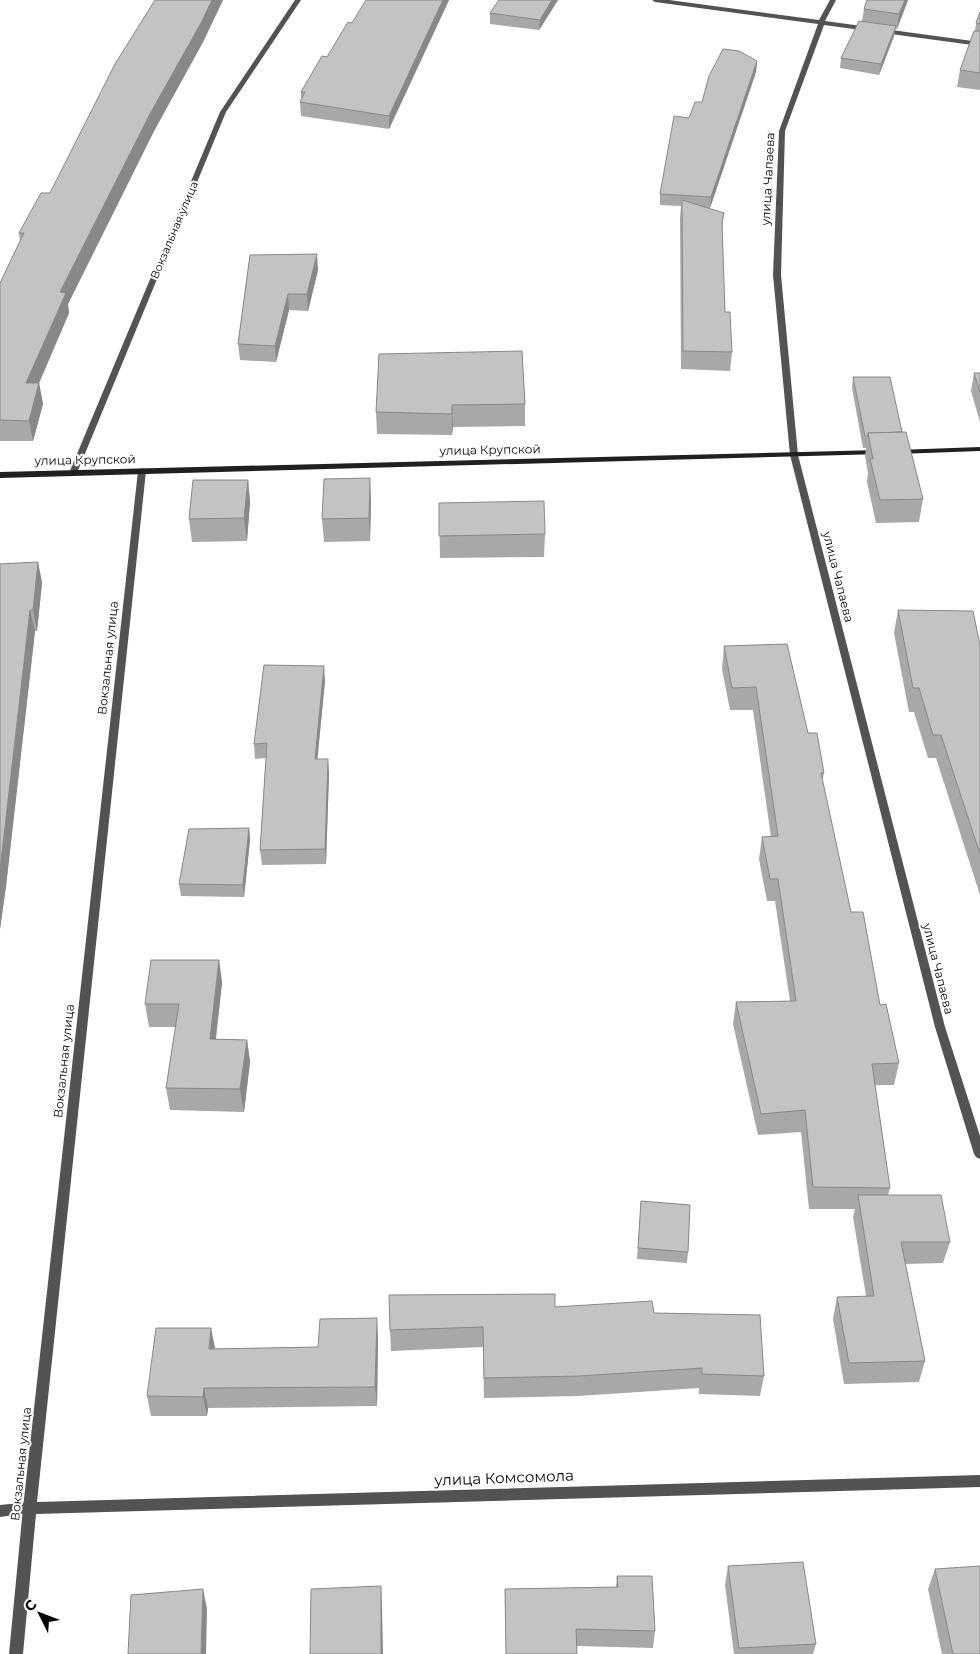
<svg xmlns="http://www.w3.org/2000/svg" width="980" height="1654" viewBox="0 0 980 1654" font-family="Montserrat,sans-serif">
  <rect width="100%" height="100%" fill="#fff"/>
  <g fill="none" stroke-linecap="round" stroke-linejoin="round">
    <polygon fill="#535353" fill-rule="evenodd" points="30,1502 35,1504 37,1508 35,1512 0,1517 0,1505"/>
    <g fill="#535353" fill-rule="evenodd">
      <polygon points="295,0 301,0 226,112 77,473 76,475 70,475 69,473 220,112"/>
      <polygon points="652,0 669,0 819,20 830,0 836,0 825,21 980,42 980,46 824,25 785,131 781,275 798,455 945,1027 980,1136 980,1159 976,1157 974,1154 935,1027 790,455 773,275 779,131 818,24 655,2"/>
      <polygon points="142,468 146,471 37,1502 980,1475 980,1487 36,1514 23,1654 9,1654 23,1508 138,471"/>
    </g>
    <g fill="#202020" fill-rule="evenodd">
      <polygon points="980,447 980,451 898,454 894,452 898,450"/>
      <polygon points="879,450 882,450 882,454 0,478 0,472"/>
    </g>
  </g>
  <g fill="#a8a8a8">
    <polygon points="155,0 223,0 203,42 154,131 68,304 69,313 39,383 43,404 33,441 0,441 0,283 20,241 19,233 50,193"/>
    <polygon points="449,0 389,129 301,116 300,102 301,100 301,92 352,23"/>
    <polygon points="558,0 539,30 490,24 490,13"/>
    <polygon points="867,0 908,0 897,29 895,29 894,36 879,75 840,68 841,58 862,21 864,9"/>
    <polygon points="980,12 980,90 957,87 960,70 975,31 976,23"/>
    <polygon points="757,61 756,72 710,208 707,208 724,213 722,228 725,312 732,352 730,371 681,369 680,218 681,206 660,205 660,194 689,118 702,102"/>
    <polygon points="250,255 318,270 308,311 289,310 276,362 240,360 238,344"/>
    <polygon points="522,351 525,404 525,426 453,427 452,435 377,434 376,412"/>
    <polygon points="974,373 980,373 980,422 971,391"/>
    <polygon points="853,377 902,432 923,499 919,522 876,523 867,482 868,473 865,456 866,448 863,448 852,388"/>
    <polygon points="248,480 250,502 247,541 192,542 189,519"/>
    <polygon points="371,501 370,541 324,542 322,519"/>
    <polygon points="439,503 545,534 544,557 440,558"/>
    <polygon points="38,562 42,583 37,631 35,631 6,886 0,929 0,564"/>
    <polygon points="898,610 980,645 980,895 936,758 928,758 914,712 909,712 894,633"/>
    <polygon points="724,646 808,733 824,773 822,782 851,912 899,1063 894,1085 875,1085 890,1188 888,1195 950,1242 943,1263 905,1264 925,1361 919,1382 844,1384 833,1319 837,1297 866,1296 853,1217 855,1209 809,1209 801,1132 758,1135 733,1024 736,1002 790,1001 775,901 767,901 759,859 762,837 771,837 753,710 730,710 722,669"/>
    <polygon points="325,681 317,759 329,773 326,864 262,865 260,850 266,758 255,759 254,744"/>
    <polygon points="249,828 250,840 244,897 181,896 179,884"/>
    <polygon points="219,960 222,983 216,1039 247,1040 250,1062 244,1112 170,1110 166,1088 176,1027 149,1027 145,1004"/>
    <polygon points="641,1201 688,1252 687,1263 637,1259"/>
    <polygon points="555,1307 654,1313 764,1376 760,1396 699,1394 699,1388 578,1396 484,1398 483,1347 391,1351 390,1330"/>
    <polygon points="378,1337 377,1406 208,1408 207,1416 151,1416 147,1396 215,1348 214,1349 318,1347"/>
    <polygon points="728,1566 816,1644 813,1654 734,1654 725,1585"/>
    <polygon points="935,1569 980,1654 942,1654 928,1589"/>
    <polygon points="617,1576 655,1631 653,1648 577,1646 577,1654 506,1654 505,1589 616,1587"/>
  </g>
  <g fill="#888">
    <polygon points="212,0 223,0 203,42 154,131 68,304 69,313 30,404 26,383 60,292 151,112"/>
    <polygon points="443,0 449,0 389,129 389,116"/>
    <polygon points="552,0 558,0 539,30 540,20"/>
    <polygon points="905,0 908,0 897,29 899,14"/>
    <polygon points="896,26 894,36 879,75 881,64"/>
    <polygon points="757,61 756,72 710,208 711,197"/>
    <polygon points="317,254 318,270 308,311 307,294"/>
    <polygon points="288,294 289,310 276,362 275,346"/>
    <polygon points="39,383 43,404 33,441 29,421"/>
    <polygon points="452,405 453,427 452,435"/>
    <polygon points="370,478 371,501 370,541 369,518"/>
    <polygon points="248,480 250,502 247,541 244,518"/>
    <polygon points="38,562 42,583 37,631 33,610"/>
    <polygon points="30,610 35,631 6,886 0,929 0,870"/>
    <polygon points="324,666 325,681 316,774 315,759"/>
    <polygon points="328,759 329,773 326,864 325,849"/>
    <polygon points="249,828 250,840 244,897 243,885"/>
    <polygon points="219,960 222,983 213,1061 210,1039"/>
    <polygon points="247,1040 250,1062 244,1112 240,1089"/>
    <polygon points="377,1318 378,1337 377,1406 375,1387"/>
    <polygon points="211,1328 215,1348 212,1369 209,1349"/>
    <polygon points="204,1388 208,1408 207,1416 203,1397"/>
    <polygon points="381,1586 382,1605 383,1654 381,1654"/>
    <polygon points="203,1589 207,1609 206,1654 201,1654"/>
  </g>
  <g fill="#c3c3c3" stroke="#888">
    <polygon points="155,0 212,0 201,23 151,112 60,292 66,293 26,383 39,383 29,421 0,420 0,283 24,233 19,233 41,193 50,193 115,64"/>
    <polygon points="366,0 443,0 389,116 300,102 305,92 301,92 322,56 327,57 348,22 352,23"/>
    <polygon points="499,0 552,0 540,20 490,13"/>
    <polygon points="867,0 905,0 899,14 864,9"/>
    <polygon points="980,12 980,24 976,23"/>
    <polygon points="859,21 896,26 881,64 841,58"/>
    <polygon points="974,31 980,31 980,73 960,70"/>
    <polygon points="723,49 739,51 757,61 711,197 660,194 674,116 689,118 695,102 702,102 709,76"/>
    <polygon points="682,200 724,213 722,222 725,312 730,312 732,352 683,351"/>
    <polygon points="317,254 307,294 288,294 275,346 238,344 250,255"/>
    <polygon points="522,351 525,404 452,405 452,414 376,412 379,354"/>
    <polygon points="974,373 980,373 980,392"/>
    <polygon points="853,377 890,377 902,432 868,433 868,436 865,436"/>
    <polygon points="906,432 923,499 880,500 870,459 873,459 868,433"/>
    <polygon points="370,478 369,518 322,519 324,479"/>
    <polygon points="193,480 248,480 244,518 189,519"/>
    <polygon points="544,501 545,534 439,536 439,503"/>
    <polygon points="38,562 33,610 30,610 0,870 0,564"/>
    <polygon points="898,610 973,611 980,645 980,854 941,735 933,735 919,688 913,688"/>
    <polygon points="787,644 808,733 817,733 824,773 821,773 851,912 863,912 880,1005 886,1004 899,1063 872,1064 890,1188 813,1187 805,1110 761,1114 736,1002 796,1001 778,879 770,879 762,837 778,836 756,687 732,688 724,646"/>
    <polygon points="264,665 324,666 315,759 328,759 325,849 260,850 267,743 254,744"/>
    <polygon points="249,828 243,885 179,884 189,829"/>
    <polygon points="151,960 219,960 210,1039 247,1040 240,1089 166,1088 179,1004 145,1004"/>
    <polygon points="858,1195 941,1195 950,1242 901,1242 925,1361 849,1363 837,1297 874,1296"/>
    <polygon points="641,1201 690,1205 688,1252 638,1248"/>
    <polygon points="555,1294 555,1307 652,1301 654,1313 760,1315 764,1376 702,1374 702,1368 580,1376 484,1378 483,1327 390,1330 389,1295"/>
    <polygon points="377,1318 375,1387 204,1388 203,1397 147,1396 156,1328 211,1328 209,1349 318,1347 320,1319"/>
    <polygon points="803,1562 816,1644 739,1648 728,1566"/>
    <polygon points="980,1566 980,1654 953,1654 935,1569"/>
    <polygon points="617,1576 652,1576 655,1631 576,1629 577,1654 506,1654 505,1589 618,1587"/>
    <polygon points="381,1586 381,1654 310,1654 311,1589"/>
    <polygon points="203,1589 201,1654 128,1654 131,1595"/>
  </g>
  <g text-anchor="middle" stroke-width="4" stroke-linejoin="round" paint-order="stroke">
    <g font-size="11" fill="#000" stroke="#fff">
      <text transform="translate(174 230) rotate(-67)" y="4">Вокзальная улица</text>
    </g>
    <g font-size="12" fill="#000" stroke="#fff">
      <text transform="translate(768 179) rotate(-87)" y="4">улица Чапаева</text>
      <text transform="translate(490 450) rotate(-1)" y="4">улица Крупской</text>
      <text transform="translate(85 460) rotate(-1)" y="4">улица Крупской</text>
      <text transform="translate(838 577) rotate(76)" y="4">улица Чапаева</text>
      <text transform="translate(108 658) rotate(-84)" y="4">Вокзальная улица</text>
      <text transform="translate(938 969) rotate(76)" y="4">улица Чапаева</text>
      <text transform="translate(64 1061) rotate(-84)" y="4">Вокзальная улица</text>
      <text transform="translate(21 1464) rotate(-84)" y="4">Вокзальная улица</text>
    </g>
    <g font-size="15" fill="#000" stroke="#fff">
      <text transform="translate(504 1478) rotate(-2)" y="5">улица Комсомола</text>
    </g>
  </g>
  <g transform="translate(40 1614) rotate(312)" stroke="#ffffff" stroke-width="4" paint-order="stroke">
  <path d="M0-4L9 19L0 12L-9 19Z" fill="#000000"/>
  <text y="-8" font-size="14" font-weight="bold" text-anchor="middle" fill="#000000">С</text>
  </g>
</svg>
